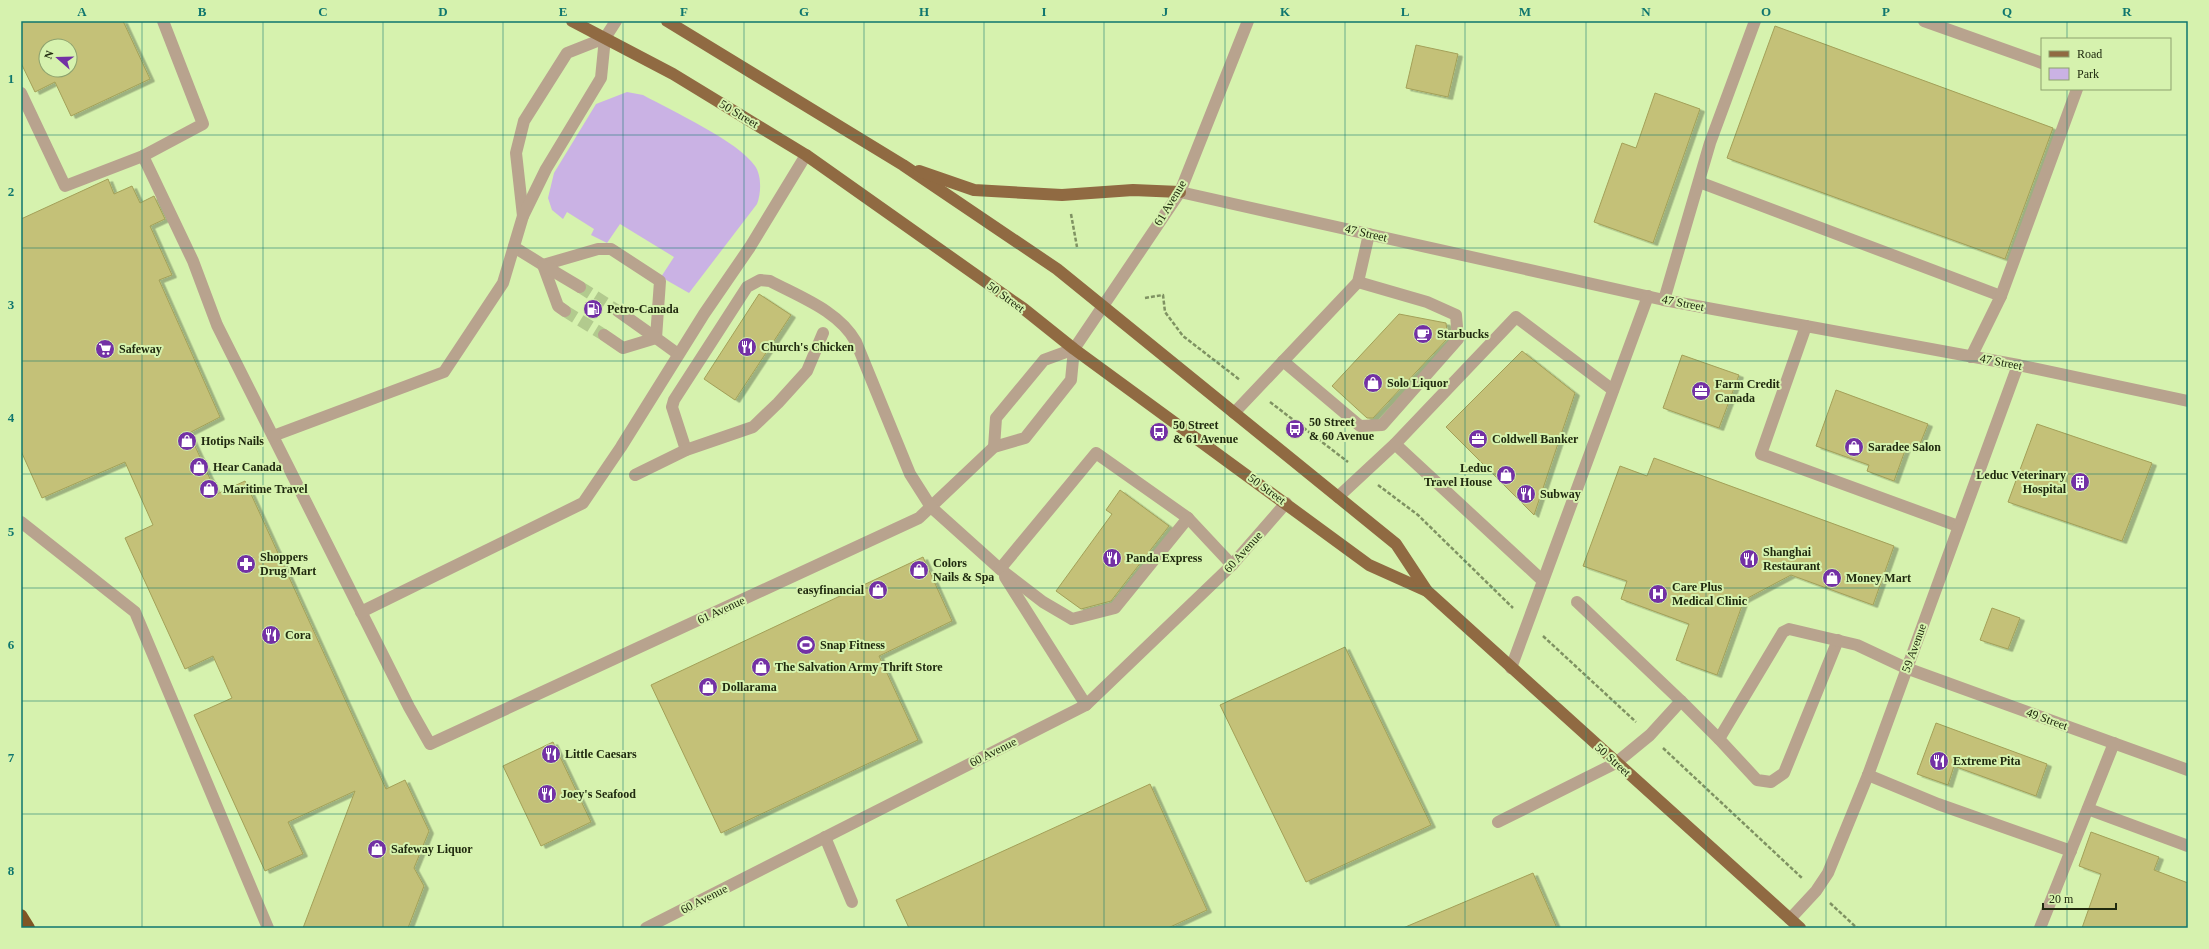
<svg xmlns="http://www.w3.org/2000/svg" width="2209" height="949" viewBox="0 0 2209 949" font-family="'Times New Roman',serif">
  <defs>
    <filter id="shadow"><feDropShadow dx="4.5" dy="2.5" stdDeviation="0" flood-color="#0004"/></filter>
  </defs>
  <rect width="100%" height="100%" fill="#d6f2ae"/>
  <path fill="#cab2e4" d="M627,92l16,3c29,16 95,46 112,71 7,10 6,28 2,38l-68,89 -28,-16 13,-20 -54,-33 -13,19 -16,-8 3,-6 -27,-17 -4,7 -11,-9 -4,-12 6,-25 42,-69z"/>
  <g fill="#c4c178" stroke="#a3a058" fill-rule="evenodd" filter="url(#shadow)">
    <path d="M21,21h102l27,58 -79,37 -16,-34 -20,10 -14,-29zM46,46h24v24h-24z"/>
    <polygon points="1775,26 2053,128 2005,259 1727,158"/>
    <polygon points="1416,45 1458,54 1448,97 1406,88"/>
    <polygon points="1655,93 1700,109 1653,243 1594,222 1622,143 1636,148"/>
    <polygon points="108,179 114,194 132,186 140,203 154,196 165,219 150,226 172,275 159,280 220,417 189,433 217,494 245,481 386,789 405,780 429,831 414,868 424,886 408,928 303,928 355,791 288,822 303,854 265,871 194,715 232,698 213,656 185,669 125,538 153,525 125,462 42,498 21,451 21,219"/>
    <polygon points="759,294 791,315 735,400 704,379"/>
    <polygon points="1399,314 1446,323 1448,338 1373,418 1367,418 1332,386"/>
    <polygon points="1522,351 1575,393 1534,515 1446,427"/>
    <polygon points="1682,355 1739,375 1719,428 1663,408"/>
    <polygon points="1836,390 1928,424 1918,449 1907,445 1894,481 1867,471 1869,465 1816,446"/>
    <polygon points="2037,424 2152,463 2122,541 2008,502"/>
    <polygon points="1654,458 1894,546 1873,605 1791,575 1744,600 1717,675 1676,660 1689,624 1621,599 1627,581 1583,566 1620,466 1647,476"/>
    <polygon points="1120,490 1169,526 1111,601 1081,609 1056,591 1112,514 1106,510"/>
    <polygon points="923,557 952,621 879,656 918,740 721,833 651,685"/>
    <polygon points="1992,608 2020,618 2008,649 1980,640"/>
    <polygon points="1345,647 1431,825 1306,882 1220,705"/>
    <polygon points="1936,723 2047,764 2036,796 1954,766 1948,785 1917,774"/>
    <polygon points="553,742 591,822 541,846 503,766"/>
    <polygon points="1150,784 1207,910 1168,928 909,928 896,900"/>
    <polygon points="2091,832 2159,857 2154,870 2188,883 2188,928 2082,928 2101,874 2079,866"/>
    <polygon points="1533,873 1557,928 1403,928"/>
  </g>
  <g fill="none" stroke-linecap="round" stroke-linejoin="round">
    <g stroke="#b2ca8e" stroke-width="12" stroke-dasharray="12 6" stroke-linecap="butt">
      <polyline points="580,287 618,311"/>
      <polyline points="565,311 604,335"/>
    </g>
    <g stroke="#7f9262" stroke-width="2.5" stroke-dasharray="4 2" stroke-linecap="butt">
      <polyline points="1071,214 1077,247"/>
      <polyline points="1145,298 1163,295 1165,312 1183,336 1240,380"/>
      <polyline points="1270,402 1348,462"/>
      <polyline points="1378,485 1418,515 1513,608"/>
      <polyline points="1543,636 1636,722"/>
      <polyline points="1663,748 1802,878"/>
      <polyline points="1830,903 1857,928"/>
    </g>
    <g stroke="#b8a38e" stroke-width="12">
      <polyline points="1924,21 2042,63"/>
      <polyline points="21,93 65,186 143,156 203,124 163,21"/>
      <polyline points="143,156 193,261 217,325 409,707 430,744 919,518 994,447 1025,438 1071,380 1074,349 1180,192 1248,21"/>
      <polyline points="1699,182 2001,296 1971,357"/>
      <polyline points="1180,192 1664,300 2018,365 2188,401"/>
      <polyline points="523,216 516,153 524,121 567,53 605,38"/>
      <polyline points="514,247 543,265 558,306 565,311"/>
      <polyline points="543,265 598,249 611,249 660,281 656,338 678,354"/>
      <polyline points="543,265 580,287"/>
      <polyline points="2001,296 2077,89"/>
      <polyline points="1664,300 1710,143 1755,21"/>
      <polyline points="1806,326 1761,454 1958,526"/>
      <polyline points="604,335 623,348 656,338 618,311"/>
      <polyline points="1283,361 1360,426 1382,425 1458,339 1456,315 1427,302 1358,282"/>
      <polyline points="1234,413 1358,282 1369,234"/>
      <polyline points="273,436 444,372 503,283 523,216 546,169 601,78 605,38 616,21"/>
      <polyline points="1395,444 1543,581"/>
      <polyline points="994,447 996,418 1044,360 1074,349"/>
      <path d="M686,450l-14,-43 2,-7 73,-113 13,-7 10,1c30,16 69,30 86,61l54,132 21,33 69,62 96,-116 92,65 44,47"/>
      <polyline points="635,475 686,450 753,427 778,403 807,371 823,333"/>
      <polyline points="1338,497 1395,444 1516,317 1613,390"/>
      <polyline points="21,522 135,612 268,928"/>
      <polyline points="1000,569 1043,602 1072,619 1115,608 1188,518"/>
      <polyline points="1005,577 1086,705"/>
      <polyline points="1577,602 1681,701"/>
      <polyline points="361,612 583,503 621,447 704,314 750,247 806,155"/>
      <polyline points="1511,668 1648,296"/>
      <polyline points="1719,739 1757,780 1771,782 1784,773 1838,640"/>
      <polyline points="1868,775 1938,804 2071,851"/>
      <polyline points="2088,809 2188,846"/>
      <polyline points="1498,822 1616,763 1650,735 1681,701 1719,739 1783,632 1789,629 1857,645 1906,668 2188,770"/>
      <polyline points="825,837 852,902"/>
      <polyline points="1790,919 1816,891 1828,873 1868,775 2018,365"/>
      <polyline points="646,928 1086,705 1232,565 1286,503"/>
      <polyline points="2040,928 2114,743"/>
    </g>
    <g stroke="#906a42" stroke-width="12">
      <polyline points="572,21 673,74 806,155 1024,309 1074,349 1369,565 1427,591"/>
      <polyline points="667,21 903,165 1057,269 1396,544 1427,591 1800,928"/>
      <polyline points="919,171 974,190 1062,195 1133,190 1180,192"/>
    </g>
    <polyline stroke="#805524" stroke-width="12" points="21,915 29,928"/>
  </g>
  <path fill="none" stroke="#0f766e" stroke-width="1" stroke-opacity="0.55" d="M142,21v907M263,21v907M383,21v907M503,21v907M623,21v907M744,21v907M864,21v907M984,21v907M1104,21v907M1225,21v907M1345,21v907M1465,21v907M1586,21v907M1706,21v907M1826,21v907M1946,21v907M2067,21v18M2067,89v839M21,135h2167M21,248h2167M21,361h2167M21,474h2167M21,588h2167M21,701h2167M21,814h2167"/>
  <defs>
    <g id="fuel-disc" transform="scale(1)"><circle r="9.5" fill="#7331a5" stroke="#d6f2ae"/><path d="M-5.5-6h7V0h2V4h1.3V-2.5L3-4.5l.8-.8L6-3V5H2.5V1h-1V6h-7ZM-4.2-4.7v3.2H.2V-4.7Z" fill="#fff"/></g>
    <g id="cafe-disc" transform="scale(1)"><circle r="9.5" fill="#7331a5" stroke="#d6f2ae"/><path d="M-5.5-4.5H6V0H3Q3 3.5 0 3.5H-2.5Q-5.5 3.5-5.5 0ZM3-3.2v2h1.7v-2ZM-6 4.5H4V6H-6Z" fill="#fff"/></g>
    <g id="restaurant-disc" transform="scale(1)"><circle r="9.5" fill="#7331a5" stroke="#d6f2ae"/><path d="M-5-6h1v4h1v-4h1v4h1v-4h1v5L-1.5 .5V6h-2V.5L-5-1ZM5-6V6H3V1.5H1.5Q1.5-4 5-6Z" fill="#fff"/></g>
    <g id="supermarket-disc" transform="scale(1)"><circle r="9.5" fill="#7331a5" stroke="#d6f2ae"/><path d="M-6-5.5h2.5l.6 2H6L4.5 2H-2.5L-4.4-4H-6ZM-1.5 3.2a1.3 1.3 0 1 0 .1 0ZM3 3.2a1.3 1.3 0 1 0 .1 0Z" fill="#fff"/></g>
    <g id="shop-disc" transform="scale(1)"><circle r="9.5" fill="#7331a5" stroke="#d6f2ae"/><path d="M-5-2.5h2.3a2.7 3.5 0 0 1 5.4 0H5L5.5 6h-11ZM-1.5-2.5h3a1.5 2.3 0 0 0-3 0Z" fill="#fff"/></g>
    <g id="office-disc" transform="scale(1)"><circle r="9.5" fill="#7331a5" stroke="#d6f2ae"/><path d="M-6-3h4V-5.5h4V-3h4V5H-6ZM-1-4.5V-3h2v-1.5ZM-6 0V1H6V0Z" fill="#fff"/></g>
    <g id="bus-disc" transform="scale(1)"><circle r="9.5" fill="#7331a5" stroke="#d6f2ae"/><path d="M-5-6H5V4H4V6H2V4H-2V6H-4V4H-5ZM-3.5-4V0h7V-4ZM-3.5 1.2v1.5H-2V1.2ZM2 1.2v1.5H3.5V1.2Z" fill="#fff"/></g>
    <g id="building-disc" transform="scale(1)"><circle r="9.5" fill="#7331a5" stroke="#d6f2ae"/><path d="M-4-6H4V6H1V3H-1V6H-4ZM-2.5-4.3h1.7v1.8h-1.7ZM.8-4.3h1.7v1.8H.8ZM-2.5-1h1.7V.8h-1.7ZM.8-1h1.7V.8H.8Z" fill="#fff"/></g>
    <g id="pharmacy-disc" transform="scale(1)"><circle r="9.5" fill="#7331a5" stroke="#d6f2ae"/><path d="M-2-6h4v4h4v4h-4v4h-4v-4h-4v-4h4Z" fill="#fff"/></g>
    <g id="hospital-disc" transform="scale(1)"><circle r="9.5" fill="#7331a5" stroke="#d6f2ae"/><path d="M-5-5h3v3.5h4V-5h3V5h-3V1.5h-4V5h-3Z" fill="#fff"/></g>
    <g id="stadium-disc" transform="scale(1)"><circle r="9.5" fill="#7331a5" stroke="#d6f2ae"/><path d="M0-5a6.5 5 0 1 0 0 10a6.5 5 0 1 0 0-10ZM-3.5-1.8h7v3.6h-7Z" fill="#fff"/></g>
  </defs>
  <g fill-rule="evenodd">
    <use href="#fuel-disc" x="593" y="309"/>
    <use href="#cafe-disc" x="1423" y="334"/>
    <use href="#restaurant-disc" x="747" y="347"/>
    <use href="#supermarket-disc" x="105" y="349"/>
    <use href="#shop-disc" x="1373" y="383"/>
    <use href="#office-disc" x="1701" y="391"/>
    <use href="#bus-disc" x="1295" y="429"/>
    <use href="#bus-disc" x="1159" y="432"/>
    <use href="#office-disc" x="1478" y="439"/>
    <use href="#shop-disc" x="187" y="441"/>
    <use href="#shop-disc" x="1854" y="447"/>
    <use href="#shop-disc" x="199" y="467"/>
    <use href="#shop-disc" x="1506" y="475"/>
    <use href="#building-disc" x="2080" y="482"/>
    <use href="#shop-disc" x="209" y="489"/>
    <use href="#restaurant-disc" x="1526" y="494"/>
    <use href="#restaurant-disc" x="1112" y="558"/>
    <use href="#restaurant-disc" x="1749" y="559"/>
    <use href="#pharmacy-disc" x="246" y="564"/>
    <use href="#shop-disc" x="919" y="570"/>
    <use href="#shop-disc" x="1832" y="578"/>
    <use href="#shop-disc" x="878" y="590"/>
    <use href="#hospital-disc" x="1658" y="594"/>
    <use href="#restaurant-disc" x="271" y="635"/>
    <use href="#stadium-disc" x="806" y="645"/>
    <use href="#shop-disc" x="761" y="667"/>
    <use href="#shop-disc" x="708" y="687"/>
    <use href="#restaurant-disc" x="551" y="754"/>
    <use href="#restaurant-disc" x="1939" y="761"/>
    <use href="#restaurant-disc" x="547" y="794"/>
    <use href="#shop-disc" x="377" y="849"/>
  </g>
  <g text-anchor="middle" stroke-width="4" stroke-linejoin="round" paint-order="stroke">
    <g font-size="12" fill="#202a0f" stroke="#d6f2ae">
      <text transform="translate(739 114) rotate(31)" y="4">50 Street</text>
      <text transform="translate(1170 203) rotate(-59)" y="4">61 Avenue</text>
      <text transform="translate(1366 233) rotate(13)" y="4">47 Street</text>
      <text transform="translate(1006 297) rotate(36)" y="4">50 Street</text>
      <text transform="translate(1683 303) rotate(11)" y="4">47 Street</text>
      <text transform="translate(2001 362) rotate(11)" y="4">47 Street</text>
      <text transform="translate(1267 489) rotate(36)" y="4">50 Street</text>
      <text transform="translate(1243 552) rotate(-48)" y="4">60 Avenue</text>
      <text transform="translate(721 610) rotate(-25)" y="4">61 Avenue</text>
      <text transform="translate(1914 648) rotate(-70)" y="4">59 Avenue</text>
      <text transform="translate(2047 719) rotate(20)" y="4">49 Street</text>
      <text transform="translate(993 752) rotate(-27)" y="4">60 Avenue</text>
      <text transform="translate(1613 760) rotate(42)" y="4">50 Street</text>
      <text transform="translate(704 899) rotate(-27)" y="4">60 Avenue</text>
    </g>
    <g font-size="12" font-weight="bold" fill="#202a0f" stroke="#d6f2ae" text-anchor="start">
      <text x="607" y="313">Petro-Canada</text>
      <text x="1437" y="338">Starbucks</text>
      <text x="761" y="351">Church's Chicken</text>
      <text x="119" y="353">Safeway</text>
      <text x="1387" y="387">Solo Liquor</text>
      <text x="1715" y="388">Farm Credit<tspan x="1715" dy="14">Canada</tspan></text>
      <text x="1309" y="426">50 Street<tspan x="1309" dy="14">&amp; 60 Avenue</tspan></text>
      <text x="1173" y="429">50 Street<tspan x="1173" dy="14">&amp; 61 Avenue</tspan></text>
      <text x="1492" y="443">Coldwell Banker</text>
      <text x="201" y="445">Hotips Nails</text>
      <text x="1868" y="451">Saradee Salon</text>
      <text x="213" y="471">Hear Canada</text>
      <text x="1492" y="472" text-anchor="end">Leduc<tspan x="1492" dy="14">Travel House</tspan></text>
      <text x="2066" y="479" text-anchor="end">Leduc Veterinary<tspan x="2066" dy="14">Hospital</tspan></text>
      <text x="223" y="493">Maritime Travel</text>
      <text x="1540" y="498">Subway</text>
      <text x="1763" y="556">Shanghai<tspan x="1763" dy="14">Restaurant</tspan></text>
      <text x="260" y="561">Shoppers<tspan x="260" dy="14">Drug Mart</tspan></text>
      <text x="1126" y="562">Panda Express</text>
      <text x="933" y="567">Colors<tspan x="933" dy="14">Nails &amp; Spa</tspan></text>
      <text x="1846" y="582">Money Mart</text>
      <text x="1672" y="591">Care Plus<tspan x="1672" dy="14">Medical Clinic</tspan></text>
      <text x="864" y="594" text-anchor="end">easyfinancial</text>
      <text x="285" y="639">Cora</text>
      <text x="820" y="649">Snap Fitness</text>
      <text x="775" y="671">The Salvation Army Thrift Store</text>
      <text x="722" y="691">Dollarama</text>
      <text x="565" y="758">Little Caesars</text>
      <text x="1953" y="765">Extreme Pita</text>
      <text x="561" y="798">Joey's Seafood</text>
      <text x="391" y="853">Safeway Liquor</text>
    </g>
  </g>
  <rect width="2209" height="949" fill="none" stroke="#d6f2ae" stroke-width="44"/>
  <rect x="2041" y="38" width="130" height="52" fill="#d6f2ae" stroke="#8da26e"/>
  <rect x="2049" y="51" width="20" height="6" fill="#906a42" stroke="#8da26e"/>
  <text x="2077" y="58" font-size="12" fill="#202a0f">Road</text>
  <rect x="2049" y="68" width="20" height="12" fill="#cab2e4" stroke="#8da26e"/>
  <text x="2077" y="78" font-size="12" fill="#202a0f">Park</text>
  <g transform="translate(58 58) rotate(290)"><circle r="19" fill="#d6f2ae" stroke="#8da26e"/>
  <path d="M0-3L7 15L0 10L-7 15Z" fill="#7331a5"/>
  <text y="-6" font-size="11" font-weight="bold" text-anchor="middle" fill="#202a0f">N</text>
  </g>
  <path d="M2043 903v6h73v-6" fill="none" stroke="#202a0f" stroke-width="2"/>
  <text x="2049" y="903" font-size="12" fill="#202a0f" stroke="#d6f2ae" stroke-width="3" paint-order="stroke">20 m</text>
  <rect x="22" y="22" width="2165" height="905" fill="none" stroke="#0f766e" stroke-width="1.5"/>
  <g font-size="13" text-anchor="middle" font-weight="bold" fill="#0f766e">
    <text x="82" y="16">A</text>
    <text x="202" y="16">B</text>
    <text x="323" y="16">C</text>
    <text x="443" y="16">D</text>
    <text x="563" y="16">E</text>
    <text x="684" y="16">F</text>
    <text x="804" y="16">G</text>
    <text x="924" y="16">H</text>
    <text x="1044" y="16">I</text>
    <text x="1165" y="16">J</text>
    <text x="1285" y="16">K</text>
    <text x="1405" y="16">L</text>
    <text x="1525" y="16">M</text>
    <text x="1646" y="16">N</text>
    <text x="1766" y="16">O</text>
    <text x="1886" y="16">P</text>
    <text x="2007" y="16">Q</text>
    <text x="2127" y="16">R</text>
    <text x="11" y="83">1</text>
    <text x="11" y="196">2</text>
    <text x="11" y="309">3</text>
    <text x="11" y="422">4</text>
    <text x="11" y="536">5</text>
    <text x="11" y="649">6</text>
    <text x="11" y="762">7</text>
    <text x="11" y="875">8</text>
  </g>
</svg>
